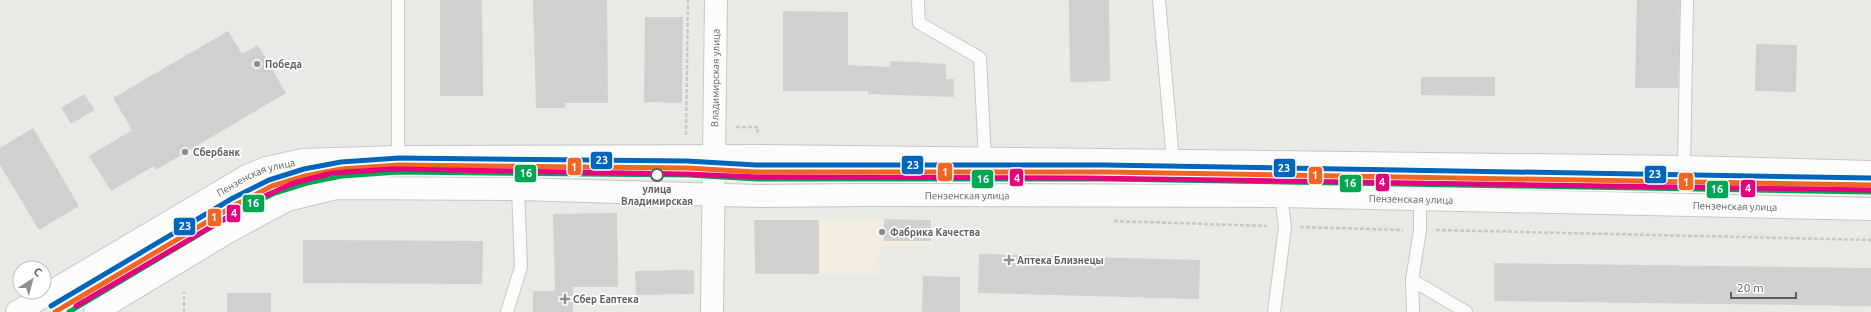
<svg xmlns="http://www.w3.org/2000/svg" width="1871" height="312" viewBox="0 0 1871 312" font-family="Ubuntu,sans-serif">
  <rect width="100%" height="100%" fill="#ebe9e5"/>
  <polygon fill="#f4eddf" points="753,218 933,219 933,246 880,246 879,274 754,275"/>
  <g fill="#d1d0ce">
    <polygon points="440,0 482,0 483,96 440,96"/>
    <polygon points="533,0 607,0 608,103 565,103 565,108 536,108"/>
    <polygon points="1069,0 1109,0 1110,81 1070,82"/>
    <polygon points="1637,0 1680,0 1678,88 1635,88"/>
    <polygon points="783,11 848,12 848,65 890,67 890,61 946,64 946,79 954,79 954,97 868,94 868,91 783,91"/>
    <polygon points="645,17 683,17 682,103 644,102"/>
    <polygon points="228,31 242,54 258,45 286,93 156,170 154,166 111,191 89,156 132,130 113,98"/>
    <polygon points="1756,44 1797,45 1796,92 1755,91"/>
    <polygon points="1421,77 1495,77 1495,96 1421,95"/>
    <polygon points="84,94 95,110 71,124 61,108"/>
    <polygon points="33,128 79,206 39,230 0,165 0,148"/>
    <polygon points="617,213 618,287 573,287 573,312 533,312 533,291 555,291 553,214"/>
    <polygon points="884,219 931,220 931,241 884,241"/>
    <polygon points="754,220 819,220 819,274 755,274"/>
    <polygon points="303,240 483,241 482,284 303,283"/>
    <polygon points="979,254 1200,260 1199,299 978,293"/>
    <polygon points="1494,263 1871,268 1871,306 1494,301"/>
    <polygon points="694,270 694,294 636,295 635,271"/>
    <polygon points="923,276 960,277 960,312 922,312"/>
    <rect x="227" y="293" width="44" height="19"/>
  </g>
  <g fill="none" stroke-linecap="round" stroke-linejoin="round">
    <g stroke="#c7c7c6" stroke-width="14">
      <g id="service">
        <polyline points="398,0 398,157"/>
        <polyline points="918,0 919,23 980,58 985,160"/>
        <polyline points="1159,0 1173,161"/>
        <polyline points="1684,167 1687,0"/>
        <polyline points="1412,280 1466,312"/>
        <polyline points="507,312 521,267 518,189"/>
        <polyline points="1274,312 1285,227 1281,196"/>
        <polyline points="1413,312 1412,280 1420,230 1420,200"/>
      </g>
    </g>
    <g stroke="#c7c7c6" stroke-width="24">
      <g id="tertiary">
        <path id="s1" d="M714,156l2,-156"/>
      </g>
    </g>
    <g stroke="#c6c6c6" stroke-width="24">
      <g id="secondary">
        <path id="s2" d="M17,312l230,-136 19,-8 37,-8 95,-3 358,-1 928,11 187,5"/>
        <path id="s3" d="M95,312l131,-79 61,-33 49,-12 182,1 239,7 108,-1 416,1 590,13"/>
        <polyline points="712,312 714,156"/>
      </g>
    </g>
    <g stroke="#c5cac8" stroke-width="2.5" stroke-dasharray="4 2" stroke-linecap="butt">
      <polyline points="736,127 758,127 757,134"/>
      <polyline points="686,135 688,0"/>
      <polyline points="1114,221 1267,226"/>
      <polyline points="1300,227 1403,230"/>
      <polyline points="1436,230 1871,240"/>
      <polyline points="184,312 184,292"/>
    </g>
    <use href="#service" stroke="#fcfcfb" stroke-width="12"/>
    <use href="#tertiary" stroke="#fcfcfb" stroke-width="22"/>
    <use href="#secondary" stroke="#fcfcfb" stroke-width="22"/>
    <g stroke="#fff" stroke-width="8">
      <polyline id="tram-1" points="55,312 237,204 272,186 305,176 341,169 399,165 687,168 756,172 1105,172 1871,185"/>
    </g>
    <g stroke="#fff" stroke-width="8">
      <polyline id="tram-2" points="69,312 240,210 275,193 307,183 342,176 399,172 687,175 756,179 1105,179 1871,192"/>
    </g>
    <g stroke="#fff" stroke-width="8">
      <polyline id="tram-3" points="51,306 233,198 269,180 304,169 341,162 399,158 687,161 756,165 1105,165 1871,178"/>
    </g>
    <g stroke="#fff" stroke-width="8">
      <polyline id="tram-4" points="76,306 260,198 294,183 332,173 392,169 687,174 757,177 1085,178 1871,190"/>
    </g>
    <use href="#tram-1" stroke="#f26522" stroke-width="5"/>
    <use href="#tram-2" stroke="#00a651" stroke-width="5"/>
    <use href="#tram-3" stroke="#0065bd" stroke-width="5"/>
    <use href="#tram-4" stroke="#e5007d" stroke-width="5"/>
  </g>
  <g fill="#8d8f90" stroke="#fff" stroke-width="1.5">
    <circle cx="257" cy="64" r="4"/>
    <circle cx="185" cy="152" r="4"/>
    <circle cx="882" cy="232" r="4"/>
    <path d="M1007 254h4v4h4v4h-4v4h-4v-4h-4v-4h4z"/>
    <path d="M563 293h4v4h4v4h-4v4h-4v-4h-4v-4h4z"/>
  </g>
  <circle fill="#fff" stroke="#5b5f63" stroke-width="2" cx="657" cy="175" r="6"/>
  <g text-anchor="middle" stroke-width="3.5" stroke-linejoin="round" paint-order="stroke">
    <g font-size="10" font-weight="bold" fill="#5b5f63" stroke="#fff" text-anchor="start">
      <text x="265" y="68">Победа</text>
      <text x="193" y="156">Сбербанк</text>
      <text x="890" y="236">Фабрика Качества</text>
      <text x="1017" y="264">Аптека Близнецы</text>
      <text x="573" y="303">Сбер Еаптека</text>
    </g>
    <g font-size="10" fill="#5b5f63" stroke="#fff">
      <text dy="4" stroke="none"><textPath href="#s1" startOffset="78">Владимирская улица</textPath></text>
      <text dy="4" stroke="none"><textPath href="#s2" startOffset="275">Пензенская улица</textPath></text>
      <text dy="4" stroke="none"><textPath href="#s3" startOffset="904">Пензенская улица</textPath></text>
      <text dy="4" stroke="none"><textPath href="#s3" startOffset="1348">Пензенская улица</textPath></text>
      <text dy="4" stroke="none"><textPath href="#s3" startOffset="1672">Пензенская улица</textPath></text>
    </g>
    <g font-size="10" font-weight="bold" fill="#5b5f63" stroke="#fff">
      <text x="657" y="193">улица<tspan x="657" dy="12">Владимирская</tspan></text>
    </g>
  </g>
  <g stroke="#fff" stroke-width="1.5">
    <rect x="590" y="151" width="23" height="19" rx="4" fill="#0065bd"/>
    <rect x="901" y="155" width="23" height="20" rx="4" fill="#0065bd"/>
    <rect x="567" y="157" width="15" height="19" rx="4" fill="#f26522"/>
    <rect x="1273" y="158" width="23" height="20" rx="4" fill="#0065bd"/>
    <rect x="937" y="162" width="16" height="20" rx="4" fill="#f26522"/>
    <rect x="514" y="164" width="23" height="19" rx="4" fill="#00a651"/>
    <rect x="1644" y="165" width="23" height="19" rx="4" fill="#0065bd"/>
    <rect x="1308" y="166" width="15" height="19" rx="4" fill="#f26522"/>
    <rect x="1009" y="168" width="15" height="19" rx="4" fill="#e5007d"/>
    <rect x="971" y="169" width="23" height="20" rx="4" fill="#00a651"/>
    <rect x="1678" y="172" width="16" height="19" rx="4" fill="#f26522"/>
    <rect x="1375" y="173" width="15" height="19" rx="4" fill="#e5007d"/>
    <rect x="1339" y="174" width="23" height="19" rx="4" fill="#00a651"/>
    <rect x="1740" y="179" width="16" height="19" rx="4" fill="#e5007d"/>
    <rect x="1706" y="180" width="23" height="19" rx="4" fill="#00a651"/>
    <rect x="242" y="194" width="23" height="19" rx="4" fill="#00a651"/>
    <rect x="226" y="204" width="15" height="19" rx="4" fill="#e5007d"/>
    <rect x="207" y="208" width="15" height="19" rx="4" fill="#f26522"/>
    <rect x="173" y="217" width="23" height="19" rx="4" fill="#0065bd"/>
  </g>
  <g font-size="11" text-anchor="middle" font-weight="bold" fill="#fff">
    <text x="602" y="164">23</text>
    <text x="913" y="169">23</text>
    <text x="574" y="171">1</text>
    <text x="1284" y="172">23</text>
    <text x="945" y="176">1</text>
    <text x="526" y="177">16</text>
    <text x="1655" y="178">23</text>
    <text x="1315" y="179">1</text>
    <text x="1017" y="182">4</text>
    <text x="983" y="183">16</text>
    <text x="1686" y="186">1</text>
    <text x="1382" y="186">4</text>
    <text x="1350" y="187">16</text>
    <text x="1748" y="192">4</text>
    <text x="1717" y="193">16</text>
    <text x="253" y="207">16</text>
    <text x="234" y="217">4</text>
    <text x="214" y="221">1</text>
    <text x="185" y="230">23</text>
  </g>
  <g transform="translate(32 280) rotate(36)"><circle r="19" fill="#ffffff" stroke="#bdbfc1"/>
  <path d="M0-3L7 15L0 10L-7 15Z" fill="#8d8f90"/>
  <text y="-6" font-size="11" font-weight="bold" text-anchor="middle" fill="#5b5f63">С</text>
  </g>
  <path d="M1731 292v6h65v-6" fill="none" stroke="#5b5f63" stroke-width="2"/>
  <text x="1737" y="292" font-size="12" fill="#5b5f63" stroke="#ffffff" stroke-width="3" paint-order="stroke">20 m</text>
</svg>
